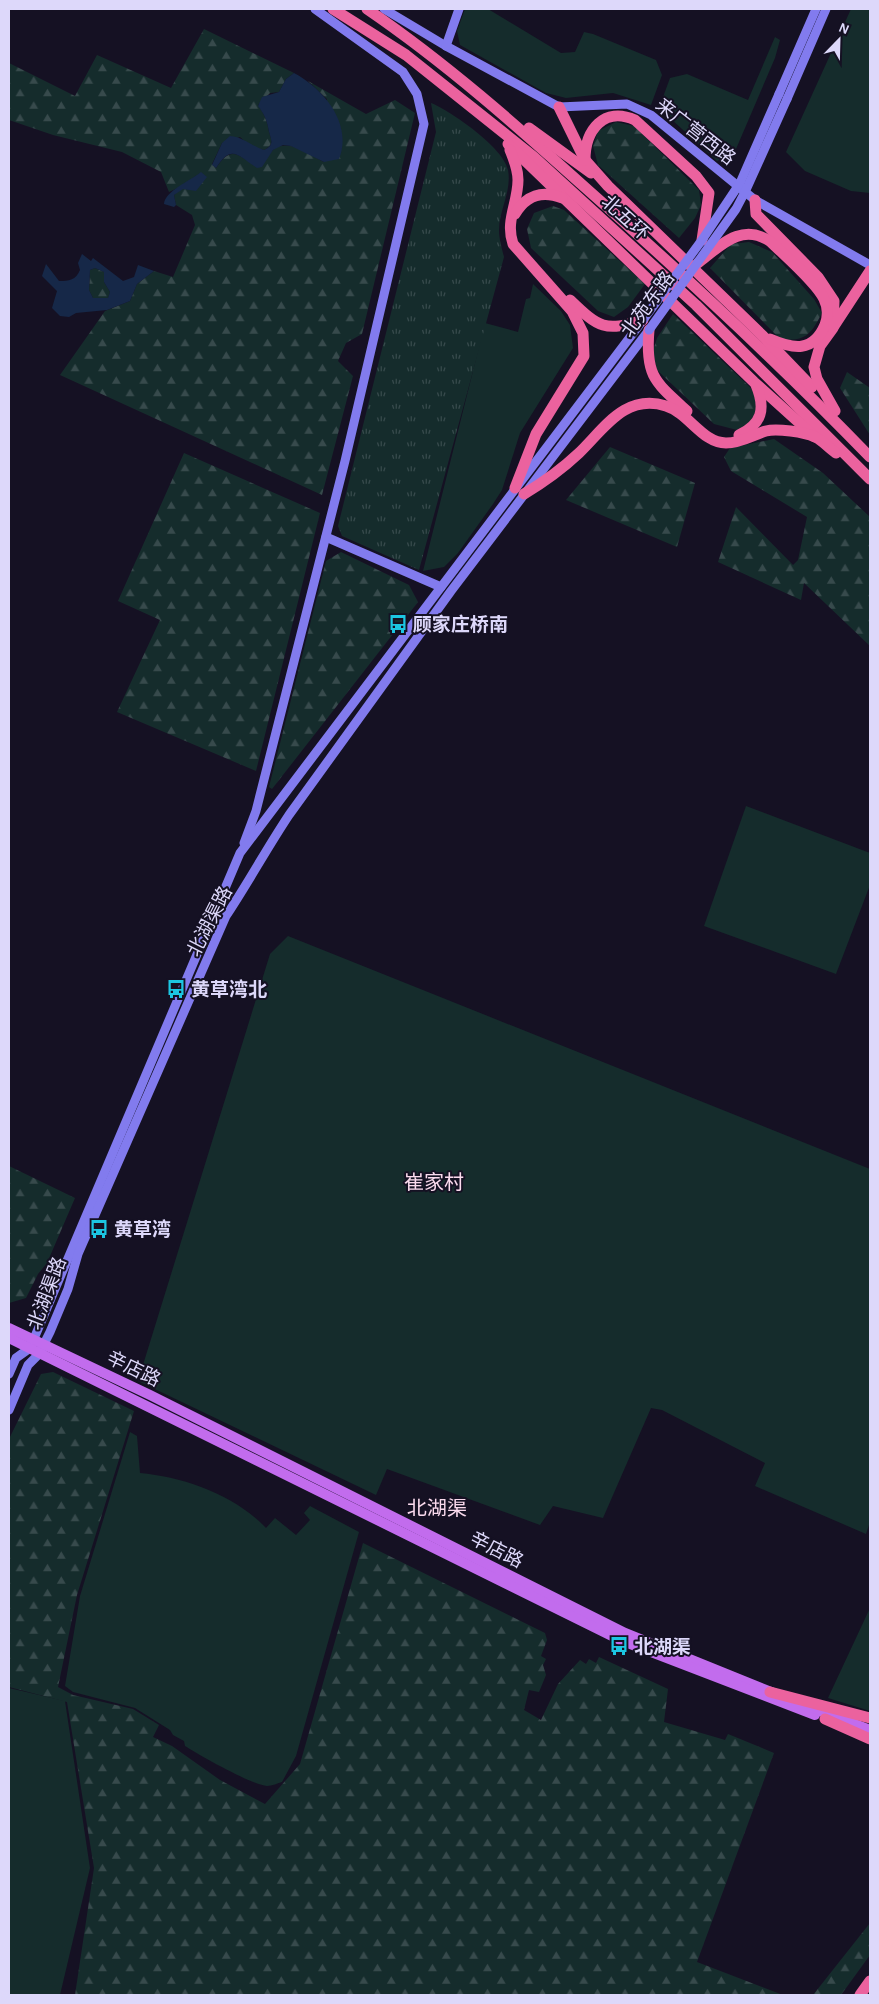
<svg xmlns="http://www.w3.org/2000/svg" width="879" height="2004" viewBox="0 0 879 2004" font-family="'Alegreya Sans','Noto Sans SC',sans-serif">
  <defs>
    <pattern id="forest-firs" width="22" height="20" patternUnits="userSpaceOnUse" patternTransform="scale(1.25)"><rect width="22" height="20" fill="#152c2c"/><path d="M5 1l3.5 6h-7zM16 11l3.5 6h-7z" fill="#374a4c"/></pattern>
    <pattern id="park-tufts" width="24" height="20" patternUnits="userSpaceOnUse" patternTransform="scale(1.25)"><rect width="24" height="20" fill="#152c2c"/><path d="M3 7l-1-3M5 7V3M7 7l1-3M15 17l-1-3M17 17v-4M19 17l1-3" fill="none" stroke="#374a4c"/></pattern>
  </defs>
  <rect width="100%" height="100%" fill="#151123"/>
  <g fill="#152c2c">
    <polygon points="465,9 488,9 561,53 575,52 584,32 593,34 656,60 662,75 651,105 613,93 566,98 546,93 460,45 457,31"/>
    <polygon points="851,9 870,9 870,193 851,191 805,171 786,152"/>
    <polygon points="775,37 780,40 775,58 733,156 717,161 659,108 670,78 687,74 748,100"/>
    <polygon points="533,284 561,311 570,325 573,348 520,433 502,490 493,504 458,553 444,567 423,571 485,323 518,332 526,299 530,298"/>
    <polygon points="746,806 870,853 870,885 836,974 704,926"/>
    <polygon points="288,936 870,1169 870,1522 866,1534 755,1486 765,1463 662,1410 651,1408 603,1518 553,1506 540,1525 387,1469 376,1495 138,1381 270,954"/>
    <path d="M130,1432l7,4 3,37c44,4 95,22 126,55l9,-10 21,17 14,-15 -6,-7 6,-7 49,26 -63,224 -14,26c-4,1 -10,4 -15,4 -15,-1 -68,-31 -82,-40l-1,-5 -11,-6 -3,-5 -35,-22 -62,-16 -8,-6 15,-90z"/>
    <polygon points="870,1608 870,1711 828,1698"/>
    <polygon points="9,1688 65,1701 90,1868 60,1995 9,1995"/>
  </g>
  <g fill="url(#forest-firs)">
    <path d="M204,29l90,44 -8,6 -7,13 -9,1 -12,12c6,9 8,13 10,22 1,10 9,16 -4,23l-14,-4 -10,-9 -18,6 -10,21 4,4c18,-27 23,-8 45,-1 4,-5 7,-12 12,-17 14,-13 37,5 51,12l3,-63 -19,-18 58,33 29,-14 20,13 -53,221 -16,9 -8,18 15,15 -31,119 -262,-120 45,-64 25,-10 7,-17 17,-13 19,6 22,-52 -3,-10 -16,-10 -2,-10 26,-23 -14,12 -17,8 -8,-20 -39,-20 -69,-17 -44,-15v-57l66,33 22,-41 74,33z"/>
    <polygon points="616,122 634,126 699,190 701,205 695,218 679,238 598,165 593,146 598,131"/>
    <polygon points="553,206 564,210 645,284 628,307 614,317 598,311 531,248 527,229 534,213"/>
    <path d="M749,242l23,10 42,47 8,14c-11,21 -16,29 -42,26l-70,-71 21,-24z"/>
    <polygon points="95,268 104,272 104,282 110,292 108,298 93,298 89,290 90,270"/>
    <polygon points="673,314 754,391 757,409 750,424 737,430 714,424 657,370 653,351 657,338"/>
    <polygon points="847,372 870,388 870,435 840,388"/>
    <polygon points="774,439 823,473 870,517 870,646 804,583 801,600 718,562 736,507 793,565 798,560 807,517 731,471 724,457 730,448"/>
    <polygon points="610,447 695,483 677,547 566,500"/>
    <polygon points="184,453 320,513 256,771 117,712 160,620 118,601"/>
    <polygon points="341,552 409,585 418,602 272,789 269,787 326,561"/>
    <polygon points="9,1166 75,1198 47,1263 38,1274 26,1298 9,1303"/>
    <polygon points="53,1372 134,1411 77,1595 58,1687 73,1695 133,1709 159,1725 153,1737 172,1746 220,1780 265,1804 300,1764 363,1543 545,1633 547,1640 541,1656 546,1659 543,1665 546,1675 539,1692 529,1690 524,1710 541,1720 558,1684 580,1660 586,1664 589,1659 596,1663 599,1657 668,1689 664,1722 725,1740 728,1734 774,1753 697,1962 783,1995 75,1995 94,1868 67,1702 9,1687 9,1439 41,1374"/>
    <polygon points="870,1923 870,1955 841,1995 813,1995"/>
  </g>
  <path fill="url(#park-tufts)" d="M431,103c20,8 73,45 77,67 4,21 -9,40 -9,60 0,9 3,19 5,27l-85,313 -77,-34 -4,-10 98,-394z"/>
  <g fill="#162848" fill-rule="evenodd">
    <path d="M294,73c30,16 59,51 45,86l-15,3 -33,-16 -8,-1 -10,5 -11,17 -5,1c-19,-12 -25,-25 -41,0l-4,-3 10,-22 8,-7c13,1 22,10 34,14 13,-6 5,-13 4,-23 -2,-9 -4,-13 -10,-21l4,-9 17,-5 7,-13z"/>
    <path d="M201,172l6,5 -11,14 -13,-2 -9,6 2,10 -2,2 -10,-3c1,-13 26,-23 37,-32z"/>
    <path d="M82,254l9,7 2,-3 30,23 11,-4 4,-12 16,6 -17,13 -7,17 -23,9 -31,3 -7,4 -9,-1 -8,-8 5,-17 -15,-15 4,-12 13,17c10,0 17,-1 21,-11l-2,-7zM95,268l9,4v10l6,10 -2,6h-15l-4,-8 1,-20z"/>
  </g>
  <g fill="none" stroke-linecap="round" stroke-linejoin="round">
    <g stroke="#827bee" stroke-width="9">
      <polyline points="384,9 446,46 559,107 627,104 651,115 755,200 870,265"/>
      <polyline points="446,46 459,9"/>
      <polyline points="779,94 816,9"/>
      <polyline points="787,99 826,9"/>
      <polyline points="326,537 441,587"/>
      <polyline points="244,843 256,811 345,461 424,124 417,94 403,72 315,9"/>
      <polyline points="9,1374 16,1358 30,1348 240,853 643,320"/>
      <path d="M9,1410l19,-45 11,-11 11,-22 18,-43 10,-35 148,-338c22,-33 41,-68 63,-101l162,-224 198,-261"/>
    </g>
    <g stroke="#c26ced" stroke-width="10">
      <polyline points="9,1328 150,1395 625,1633 776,1694"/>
      <polyline points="9,1338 620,1640 815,1715"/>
      <polyline points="808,1706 870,1730"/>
    </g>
    <g stroke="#eb629e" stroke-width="11">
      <polyline points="333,9 406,55 534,157 696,305 870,479"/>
      <path d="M367,9c79,54 150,117 221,181 97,86 192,174 282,267"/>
      <polyline points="559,107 585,160 608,186 763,336 812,387"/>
      <polyline points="529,128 591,173"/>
      <polyline points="508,144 754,382 815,437"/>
      <path d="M510,150c4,10 8,19 8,30 0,23 -13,41 -5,64l59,67 11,22 1,23 -48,78 -21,54"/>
      <path d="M585,160c0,-30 19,-54 50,-40l61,56 13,17 -7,47"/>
      <polyline points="755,200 756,214 818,277 834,301 833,328 820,346 814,367 817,379 835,411"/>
      <path d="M515,214c11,-19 27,-24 47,-16"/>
      <path d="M698,263c23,-18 44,-41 73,-21 14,14 45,40 53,57 4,8 4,18 1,26 -12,28 -32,24 -55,14"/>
      <path d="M570,300c29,28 35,32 73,20"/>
      <polyline points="834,326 870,271"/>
      <path d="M649,330c-4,46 6,52 38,81"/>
      <path d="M739,435c23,-11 27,-26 17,-50"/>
      <path d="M524,494c20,-12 38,-25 55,-41 25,-24 46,-60 87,-47 23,7 36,37 60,37 15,0 27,-8 40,-12 10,-3 39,1 49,6 7,3 14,11 21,16"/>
      <polyline points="770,1692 870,1718"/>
      <polyline points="825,1719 870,1739"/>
      <polyline points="860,1995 870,1981"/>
    </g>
    <g stroke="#827bee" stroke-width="9">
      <polyline points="643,320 702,240 740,183 779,94"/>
      <polyline points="649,330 736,209 746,190 787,99"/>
    </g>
  </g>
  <defs>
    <g id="bus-bare" transform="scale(1.5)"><path d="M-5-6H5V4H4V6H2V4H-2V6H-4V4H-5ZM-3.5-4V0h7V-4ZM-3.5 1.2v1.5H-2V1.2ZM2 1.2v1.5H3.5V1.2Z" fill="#1cc6e2" stroke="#151123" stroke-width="2.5" paint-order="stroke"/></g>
  </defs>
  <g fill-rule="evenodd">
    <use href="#bus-bare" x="398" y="624"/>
    <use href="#bus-bare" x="176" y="989"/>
    <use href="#bus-bare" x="99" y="1229"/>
    <use href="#bus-bare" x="619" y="1646"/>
  </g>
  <g text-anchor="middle" stroke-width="4" stroke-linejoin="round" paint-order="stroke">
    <g font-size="19" fill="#ddd8fa" stroke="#151123">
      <text transform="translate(696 131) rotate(38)" y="7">来广营西路</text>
      <text transform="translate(626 217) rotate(42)" y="7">北五环</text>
      <text transform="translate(647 304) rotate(-54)" y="7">北苑东路</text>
      <text transform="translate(209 921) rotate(-63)" y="7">北湖渠路</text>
      <text transform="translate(46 1293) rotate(-69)" y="7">北湖渠路</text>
      <text transform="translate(134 1368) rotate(26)" y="7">辛店路</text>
      <text transform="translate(497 1549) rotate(27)" y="7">辛店路</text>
    </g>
    <g font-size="19" font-weight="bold" fill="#ddd8fa" stroke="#151123" text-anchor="start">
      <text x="413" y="631">顾家庄桥南</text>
      <text x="191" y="996">黄草湾北</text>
      <text x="114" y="1236">黄草湾</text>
      <text x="634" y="1653">北湖渠</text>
    </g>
    <g font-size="20" fill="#fadaed" stroke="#151123">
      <text x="434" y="1189">崔家村</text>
      <text x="437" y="1515">北湖渠</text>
    </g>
  </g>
  <rect width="879" height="2004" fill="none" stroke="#ddd8fa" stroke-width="20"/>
  <g transform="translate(839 40) rotate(23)" stroke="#151123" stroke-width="4" paint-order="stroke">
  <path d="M0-4L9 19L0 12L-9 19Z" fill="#ddd8fa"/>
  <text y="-8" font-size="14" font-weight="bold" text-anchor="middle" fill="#ddd8fa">N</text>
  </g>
</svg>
